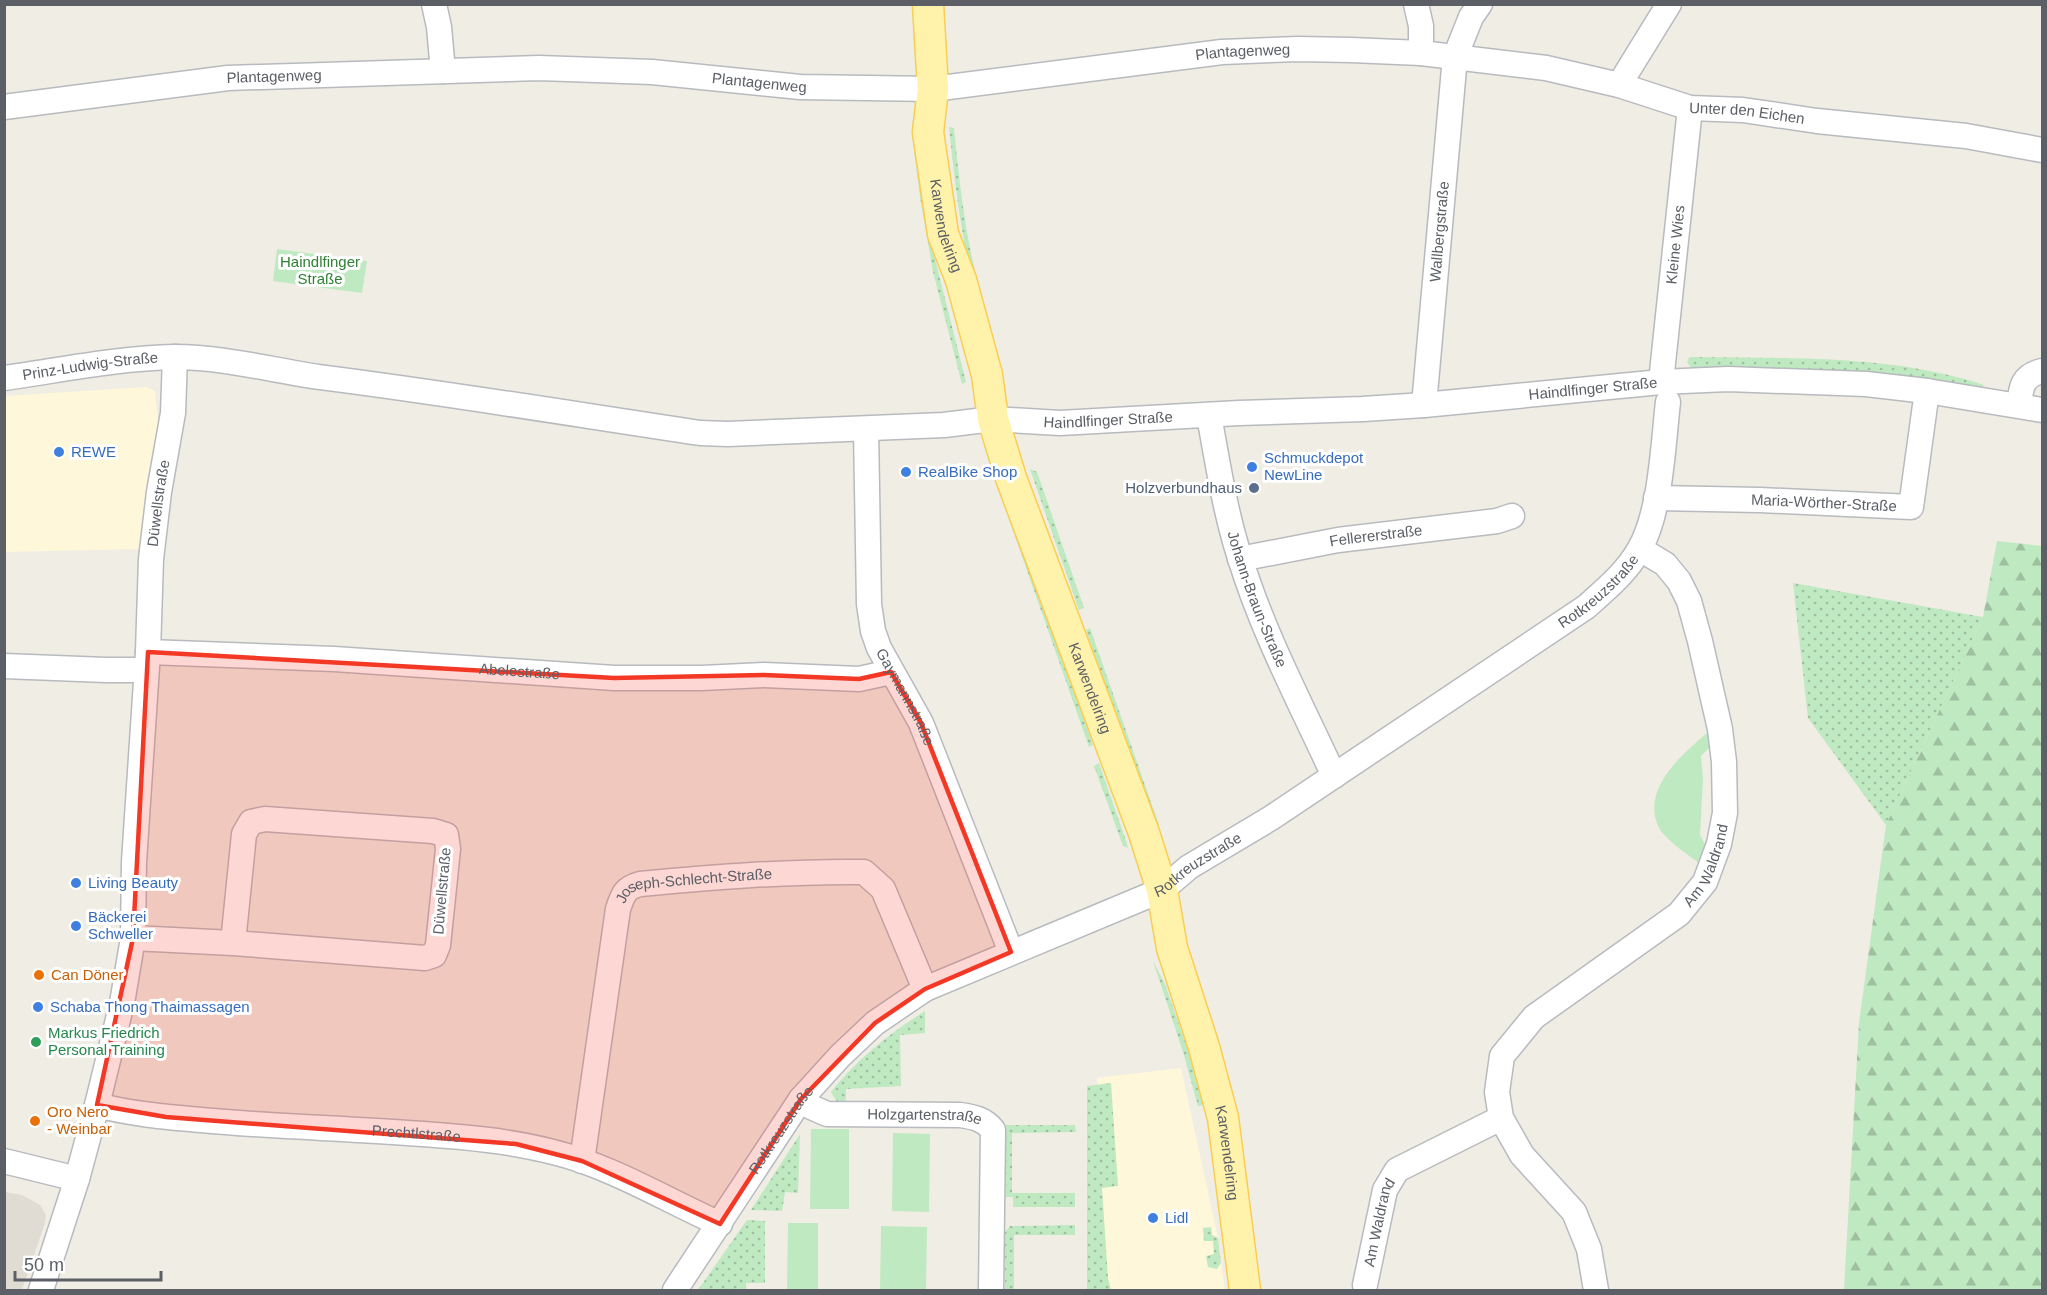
<svg xmlns="http://www.w3.org/2000/svg" width="2047" height="1295" viewBox="0 0 2047 1295" font-family="Helvetica,sans-serif">
  <defs>
    <pattern id="grass-dots" width="8" height="8" patternUnits="userSpaceOnUse" patternTransform="scale(1.5)"><rect width="8" height="8" fill="#bfe9c0"/><path d="M2 2h.1M6 6h.1" fill="none" stroke="#9ec0a0" stroke-width="1.8" stroke-linecap="round"/></pattern>
    <pattern id="forest-firs" width="22" height="20" patternUnits="userSpaceOnUse" patternTransform="scale(1.5)"><rect width="22" height="20" fill="#bfe9c0"/><path d="M5 1l3.5 6h-7zM16 11l3.5 6h-7z" fill="#9ec0a0"/></pattern>
  </defs>
  <rect width="100%" height="100%" fill="#f0ede4"/>
  <g fill="#fff7da">
    <polygon points="146,387 155,391 158,424 149,470 139,549 5,552 5,396"/>
    <polygon points="1181,1068 1218,1238 1225,1290 1102,1290 1092,1179 1107,1178 1097,1078"/>
  </g>
  <polygon fill="#e0dcd3" points="5,1192 22,1195 40,1205 46,1215 45,1223 22,1290 5,1290"/>
  <g fill="url(#grass-dots)">
    <path d="M949,127l5,1c4,40 8,80 16,120 9,44 21,88 34,131l-4,1c-13,-46 -27,-92 -36,-139 -7,-38 -11,-76 -15,-114z"/>
    <polygon points="912,134 917,134 934,255 966,382 962,384 933,272 920,197"/>
    <path d="M1692,357c98,2 198,-3 292,28l-4,3 -285,-19 -4,-1 -4,-6 2,-4z"/>
    <polygon points="996,467 1093,745 1089,747 992,471 993,468"/>
    <polygon points="1030,469 1037,472 1084,608 1079,610"/>
    <polygon points="1793,583 1983,617 1886,825 1808,718"/>
    <polygon points="1090,628 1159,825 1158,831 1151,819 1086,630"/>
    <polygon points="1099,763 1126,841 1128,848 1123,846 1094,766"/>
    <polygon points="1153,961 1165,984 1189,1053 1203,1105 1198,1106 1183,1052"/>
    <path d="M925,1011v22l-25,2 1,51 -55,3v14l-9,-1 -6,-10c26,-33 59,-59 94,-81z"/>
    <polygon points="1111,1083 1118,1186 1102,1188 1108,1278 1111,1290 1087,1290 1087,1086"/>
    <polygon points="1006,1125 1075,1125 1076,1132 1012,1133 1012,1193 1075,1193 1075,1207 1013,1207 1013,1197 1006,1197"/>
    <polygon points="800,1134 798,1193 785,1192 782,1211 751,1210"/>
    <polygon points="747,1220 765,1221 765,1283 746,1283 746,1290 698,1290"/>
    <polygon points="1075,1225 1075,1235 1014,1235 1014,1290 1005,1290 1005,1232 1010,1226"/>
    <polygon points="1211,1227 1212,1235 1218,1238 1221,1263 1217,1269 1208,1267 1206,1256 1214,1254 1213,1241 1204,1241 1203,1228"/>
  </g>
  <polygon fill="url(#forest-firs)" points="1997,541 2042,546 2042,1290 1844,1290 1859,1023 1886,825 1983,617"/>
  <g fill="#bfe9c0">
    <polygon points="277,249 367,261 362,293 273,281"/>
    <path d="M1708,732l5,12 -12,12 2,23 -3,56 9,17 -8,12c-12,-8 -35,-24 -42,-36 -19,-39 23,-73 49,-96z"/>
    <polygon points="811,1129 849,1129 849,1209 810,1209"/>
    <polygon points="893,1133 930,1134 929,1212 892,1211"/>
    <polygon points="788,1223 818,1223 818,1290 787,1290"/>
    <polygon points="881,1226 927,1227 926,1290 880,1290"/>
  </g>
  <g fill="none" stroke-linecap="round" stroke-linejoin="round">
    <g stroke="#b7babf" stroke-width="27">
      <g id="minor">
        <polyline points="434,4 439,27 443,71"/>
        <polyline points="1416,4 1421,26 1421,53"/>
        <polyline points="1619,85 1669,4"/>
        <path id="s1" d="M4,107l224,-29 311,-10 113,4 148,15 133,2 289,-37 76,-3 53,1 70,3 125,15 73,17 71,23 53,2 74,11 149,15 76,14"/>
        <path id="s2" d="M4,378c57,-8 114,-20 171,-21 48,0 96,13 144,20 127,16 254,37 381,56l28,1 216,-9 49,-6 67,4 179,-10 124,-4 61,-4 237,-23 67,-3 138,5 61,7 115,19"/>
        <path id="s3" d="M1661,382l29,-274"/>
        <path id="s4" d="M1424,405l31,-348 16,-40 9,-13"/>
        <path d="M2019,405c2,-18 3,-29 23,-34"/>
        <path id="s5" d="M1209,416c9,48 16,96 31,142 23,75 61,146 94,218"/>
        <path id="s6" d="M866,429l3,175 4,27 6,17 42,75 90,229"/>
        <path id="s7" d="M1656,498l104,2 151,7 16,-116"/>
        <path id="s8" d="M1240,559l98,-19 159,-19 15,-5"/>
        <path id="s9" d="M148,652l186,7 280,19h88l62,-3 95,4 32,-7"/>
        <polyline points="4,666 106,670 146,670"/>
        <polyline points="133,938 233,943 244,834 251,822 265,819 433,831 446,835 448,849 438,945 434,955 425,958 233,943"/>
        <path id="s10" d="M801,1099l10,8 16,7 133,1c14,2 24,4 33,15l-2,160"/>
        <path id="s11" d="M97,1105c34,9 69,12 104,15 73,7 148,8 222,14 43,3 88,7 130,18 58,14 113,48 167,72"/>
        <polyline points="4,1161 77,1179"/>
        <path id="s12" d="M582,1161l36,-252c5,-15 7,-21 22,-25 75,-7 149,-13 224,-12l19,17 42,100"/>
        <path id="s13" d="M1365,1285l20,-95 12,-20 104,-52"/>
        <path id="s14" d="M41,1290l36,-111 20,-74 25,-102 11,-65 1,-76 14,-210 3,-93 8,-67 14,-79 2,-56"/>
        <path id="s15" d="M675,1290l126,-191 39,-43 35,-33 50,-34 237,-99 27,-23 82,-49 315,-211c19,-17 40,-34 53,-57 22,-37 24,-105 29,-148"/>
        <path id="s16" d="M1596,1290l-7,-41 -15,-37 -52,-57 -21,-37 -4,-26 5,-36 32,-39 145,-103 26,-32 14,-38 6,-31 -1,-51 -4,-33 -20,-88 -11,-40 -10,-20 -14,-17 -25,-15"/>
      </g>
    </g>
    <g stroke="#facd53" stroke-width="33">
      <g id="major">
        <path id="s17" d="M928,4l5,85 -5,43 15,102 18,46 26,95 6,44 18,59 133,355 18,57 10,58 32,99 19,71 22,172"/>
      </g>
    </g>
    <use href="#minor" stroke="#fff" stroke-width="24"/>
    <use href="#major" stroke="#fff2aa" stroke-width="30"/>
  </g>
  <path fill="#f43826" fill-opacity="0.2" stroke="#f43826" stroke-width="4.5" stroke-linejoin="round" d="M148,652l466,26 150,-3 95,4 32,-7 30,51 90,229 -86,37 -50,34 -74,76 -81,125 -138,-63 -66,-17 -350,-27 -69,-12 36,-167z"/>
  <g fill="#3f7fe0" stroke="#fff" stroke-width="2">
    <circle cx="59" cy="452" r="6"/>
    <circle cx="1252" cy="467" r="6"/>
    <circle cx="906" cy="472" r="6"/>
    <circle cx="76" cy="883" r="6"/>
    <circle cx="76" cy="926" r="6"/>
    <circle cx="38" cy="1007" r="6"/>
    <circle cx="1153" cy="1218" r="6"/>
  </g>
  <circle fill="#5c6f8a" stroke="#fff" stroke-width="2" cx="1254" cy="488" r="6"/>
  <g fill="#e8710a" stroke="#fff" stroke-width="2">
    <circle cx="39" cy="975" r="6"/>
    <circle cx="35" cy="1121" r="6"/>
  </g>
  <circle fill="#2e9e5b" stroke="#fff" stroke-width="2" cx="36" cy="1042" r="6"/>
  <g text-anchor="middle" stroke-width="6" stroke-linejoin="round" paint-order="stroke">
    <g font-size="15" fill="#5c6066" stroke="#fff">
      <text dy="5" stroke="none"><textPath href="#s1" startOffset="1244">Plantagenweg</textPath></text>
      <text dy="5" stroke="none"><textPath href="#s1" startOffset="272">Plantagenweg</textPath></text>
      <text dy="5" stroke="none"><textPath href="#s1" startOffset="758">Plantagenweg</textPath></text>
      <text dy="5" stroke="none"><textPath href="#s1" startOffset="1755">Unter den Eichen</textPath></text>
      <text dy="5" stroke="none"><textPath href="#s17" startOffset="224">Karwendelring</textPath></text>
      <text dy="5" stroke="none"><textPath href="#s4" startOffset="174">Wallbergstraße</textPath></text>
      <text dy="5" stroke="none"><textPath href="#s3" startOffset="138">Kleine Wies</textPath></text>
      <text dy="5" stroke="none"><textPath href="#s2" startOffset="87">Prinz-Ludwig-Straße</textPath></text>
      <text dy="5" stroke="none"><textPath href="#s2" startOffset="1598">Haindlfinger Straße</textPath></text>
      <text dy="5" stroke="none"><textPath href="#s2" startOffset="1112">Haindlfinger Straße</textPath></text>
      <text dy="5" stroke="none"><textPath href="#s7" startOffset="168">Maria-Wörther-Straße</textPath></text>
      <text dy="5" stroke="none"><textPath href="#s14" startOffset="800">Düwellstraße</textPath></text>
      <text dy="5" stroke="none"><textPath href="#s8" startOffset="138">Fellererstraße</textPath></text>
      <text dy="5" stroke="none"><textPath href="#s15" startOffset="1182">Rotkreuzstraße</textPath></text>
      <text dy="5" stroke="none"><textPath href="#s5" startOffset="190">Johann-Braun-Straße</textPath></text>
      <text dy="5" stroke="none"><textPath href="#s9" startOffset="372">Abelestraße</textPath></text>
      <text dy="5" stroke="none"><textPath href="#s17" startOffset="710">Karwendelring</textPath></text>
      <text dy="5" stroke="none"><textPath href="#s6" startOffset="276">Gaymannstraße</textPath></text>
      <text dy="5" stroke="none"><textPath href="#s15" startOffset="696">Rotkreuzstraße</textPath></text>
      <text dy="5" stroke="none"><textPath href="#s16" startOffset="549">Am Waldrand</textPath></text>
      <text transform="translate(442 891) rotate(-85)" y="5">Düwellstraße</text>
      <text dy="5" stroke="none"><textPath href="#s12" startOffset="342">Joseph-Schlecht-Straße</textPath></text>
      <text dy="5" stroke="none"><textPath href="#s10" startOffset="128">Holzgartenstraße</textPath></text>
      <text dy="5" stroke="none"><textPath href="#s15" startOffset="192">Rotkreuzstraße</textPath></text>
      <text dy="5" stroke="none"><textPath href="#s11" startOffset="321">Prechtlstraße</textPath></text>
      <text dy="5" stroke="none"><textPath href="#s17" startOffset="1196">Karwendelring</textPath></text>
      <text dy="5" stroke="none"><textPath href="#s13" startOffset="64">Am Waldrand</textPath></text>
    </g>
    <g font-size="15" fill="#2f8233" stroke="#fff">
      <text x="320" y="267">Haindlfinger<tspan x="320" dy="17">Straße</tspan></text>
    </g>
    <g font-size="15" fill="#366cbe" stroke="#fff" text-anchor="start">
      <text x="71" y="457">REWE</text>
      <text x="1264" y="463">Schmuckdepot<tspan x="1264" dy="17">NewLine</tspan></text>
      <text x="918" y="477">RealBike Shop</text>
      <text x="88" y="888">Living Beauty</text>
      <text x="88" y="922">Bäckerei<tspan x="88" dy="17">Schweller</tspan></text>
      <text x="50" y="1012">Schaba Thong Thaimassagen</text>
      <text x="1165" y="1223">Lidl</text>
    </g>
    <g font-size="15" fill="#4e5e75" stroke="#fff" text-anchor="end">
      <text x="1242" y="493">Holzverbundhaus</text>
    </g>
    <g font-size="15" fill="#c56008" stroke="#fff" text-anchor="start">
      <text x="51" y="980">Can Döner</text>
      <text x="47" y="1117">Oro Nero<tspan x="47" dy="17">- Weinbar</tspan></text>
    </g>
    <g font-size="15" fill="#27864d" stroke="#fff" text-anchor="start">
      <text x="48" y="1038">Markus Friedrich<tspan x="48" dy="17">Personal Training</tspan></text>
    </g>
  </g>
  <rect width="2047" height="1295" fill="none" stroke="#5c6066" stroke-width="12"/>
  <path d="M15 1271v9h146v-9" fill="none" stroke="#5c6066" stroke-width="3"/>
  <text x="24" y="1271" font-size="18" fill="#5c6066" stroke="#ffffff" stroke-width="4.5" paint-order="stroke">50 m</text>
</svg>
